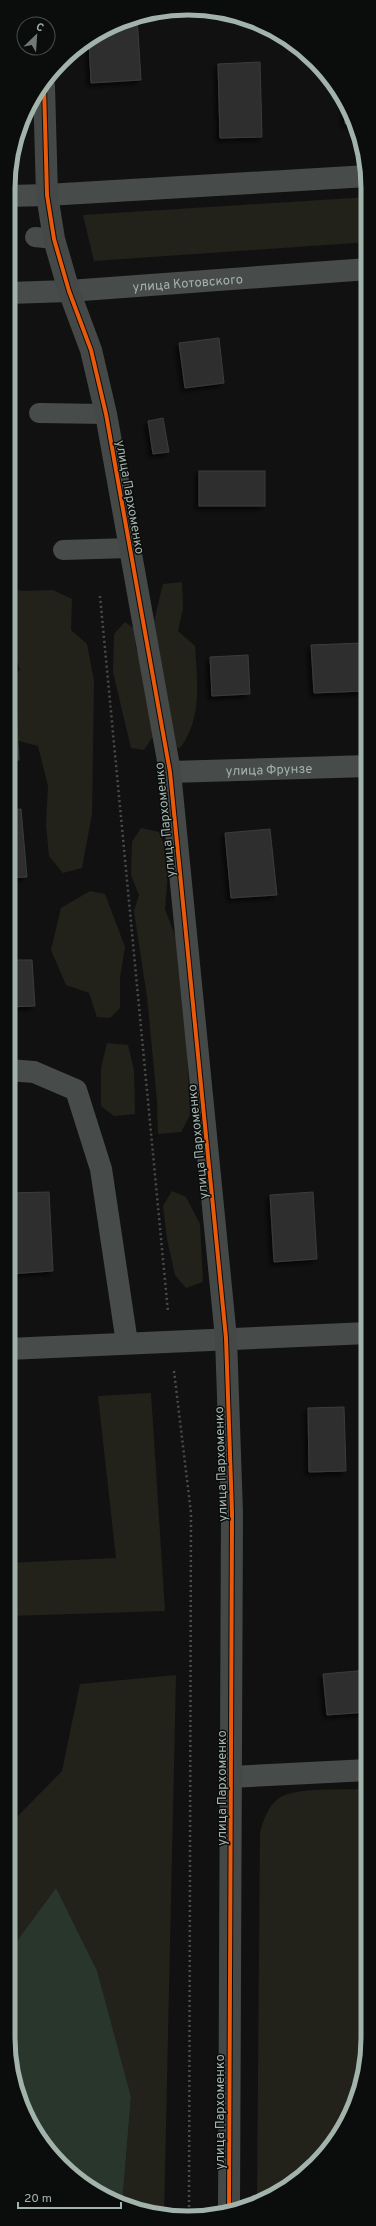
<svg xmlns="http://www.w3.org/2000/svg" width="376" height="2226" viewBox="0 0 376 2226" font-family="Overpass,sans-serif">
  <defs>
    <filter id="shadow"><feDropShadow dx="-3.5" dy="3.5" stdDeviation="2" flood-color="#0009"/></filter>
  </defs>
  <rect width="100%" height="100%" fill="#111"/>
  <g fill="#22221b">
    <polygon points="29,105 21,144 17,145 27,108"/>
    <polygon points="368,197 368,242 94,261 83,215"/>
    <path d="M182,582l1,27 -5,22 17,15c2,36 8,71 -15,102l-28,-10 -8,12 -13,-2 -18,-76 1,-38 11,-12 9,6 2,20 6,18c9,-27 14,-55 21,-82z"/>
    <polygon points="8,588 22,591 53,590 72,599 71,630 87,644 94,681 92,814 82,868 63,873 49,856 46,825 48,786 38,746 8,738 8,680 20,670 8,633"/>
    <polygon points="141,828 159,832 169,858 165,909 183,956 190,1115 181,1132 158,1134 157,1101 147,997 134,911 139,895 131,875 132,842"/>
    <polygon points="90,891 105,894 125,947 120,978 120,1008 110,1018 97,1017 89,993 66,985 51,950 61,908"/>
    <polygon points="107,1043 128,1045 134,1070 135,1114 114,1116 101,1106 101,1068"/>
    <polygon points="172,1191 186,1197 200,1224 203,1282 186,1288 175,1275 167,1239 163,1206"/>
    <polygon points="151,1393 165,1611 8,1616 8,1563 116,1558 98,1396"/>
    <polygon points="176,1675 164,2215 122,2205 131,2097 56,1888 8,1953 8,1821 13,1821 62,1771 80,1684"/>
    <path d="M368,1789v261l-18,67 -43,56 -50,29 3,-370c4,-13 8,-26 19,-34 16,-11 68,-8 89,-9z"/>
  </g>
  <polygon fill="#28362c" points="56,1888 97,1971 131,2097 122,2205 61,2165 22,2107 8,2038 8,1953"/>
  <g fill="#2d2f2e" stroke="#393d3c" filter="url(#shadow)">
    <polygon points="130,17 137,17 141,80 91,83 89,41"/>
    <polygon points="260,62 262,137 220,138 218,64"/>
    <polygon points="344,101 350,109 354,124 345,124"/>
    <polygon points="219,338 224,383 185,388 179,343"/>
    <polygon points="163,418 169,452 153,454 148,421"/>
    <rect x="199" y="471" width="66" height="35"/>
    <polygon points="8,638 12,638 19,760 8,760"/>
    <polygon points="362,643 364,691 314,693 311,645"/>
    <polygon points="248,655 250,694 212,696 210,657"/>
    <polygon points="21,809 27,877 8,878 8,810"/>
    <polygon points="270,829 277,895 231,898 225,833"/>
    <polygon points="8,960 32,960 35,1006 8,1007"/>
    <polygon points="49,1192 53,1271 8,1274 8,1193"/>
    <polygon points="313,1192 317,1259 274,1262 270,1195"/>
    <polygon points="344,1407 346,1471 309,1472 308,1408"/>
    <polygon points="368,1670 368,1712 327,1715 323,1674"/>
  </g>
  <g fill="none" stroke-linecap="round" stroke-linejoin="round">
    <g stroke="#484d4a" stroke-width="2.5" stroke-dasharray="2 3" stroke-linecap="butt">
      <polyline points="100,596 168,1312"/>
      <polyline points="174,1371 191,1513 189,2216"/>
    </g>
    <g stroke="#474b49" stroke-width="20">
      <polyline points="35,237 54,239"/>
      <polyline points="39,413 106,414"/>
      <polyline points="63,550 130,548"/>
    </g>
    <g stroke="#474b49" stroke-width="22">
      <polyline points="8,196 47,195 368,176"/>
      <path id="s1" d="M8,293l61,-2 299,-22"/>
      <path id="s2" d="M170,772l198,-6"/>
      <polyline points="8,1070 34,1072 76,1090 101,1169 127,1343"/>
      <polyline points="8,1349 368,1333"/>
      <polyline points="231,1777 368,1770"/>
    </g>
    <polyline stroke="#444948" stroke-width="22" points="44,86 47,195 54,239 69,291 91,350 106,414 170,772 226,1338 232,1513 229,2211"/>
    <g stroke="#0b0d0d" stroke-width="6">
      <polyline id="cycleway" points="44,86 47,195 54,239 69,291 91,350 106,414 170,772 226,1338 232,1513 229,2211"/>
    </g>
    <use href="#cycleway" stroke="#e8590c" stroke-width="4"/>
  </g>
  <g text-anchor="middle" stroke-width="3" stroke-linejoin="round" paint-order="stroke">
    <g font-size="13" fill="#a2b3ab" stroke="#0b0d0d">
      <text dy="5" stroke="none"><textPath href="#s1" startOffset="180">улица Котовского</textPath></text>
      <text transform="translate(131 497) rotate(80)" y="5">улица Пархоменко</text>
      <text dy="5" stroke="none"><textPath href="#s2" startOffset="99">улица Фрунзе</textPath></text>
      <text transform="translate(164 820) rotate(-96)" y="5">улица Пархоменко</text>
      <text transform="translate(197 1142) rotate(-96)" y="5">улица Пархоменко</text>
      <text transform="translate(220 1464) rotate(-92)" y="5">улица Пархоменко</text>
      <text transform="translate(221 1788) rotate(-90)" y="5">улица Пархоменко</text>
      <text transform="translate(219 2112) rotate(-90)" y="5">улица Пархоменко</text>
    </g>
  </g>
  <path d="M0 0H376V2226H0ZM188 15H188A173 173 0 0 1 361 188V2038A173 173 0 0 1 188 2211H188A173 173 0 0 1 15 2038V188A173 173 0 0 1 188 15Z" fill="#0b0d0d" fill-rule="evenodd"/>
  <path fill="none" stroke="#a2b3ab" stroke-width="5" d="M188 15H188A173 173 0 0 1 361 188V2038A173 173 0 0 1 188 2211H188A173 173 0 0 1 15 2038V188A173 173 0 0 1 188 15Z"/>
  <g transform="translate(36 36) rotate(25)"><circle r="19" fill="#0b0d0d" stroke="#474f4c"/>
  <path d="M0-3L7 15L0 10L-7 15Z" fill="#6f7a75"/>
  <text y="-6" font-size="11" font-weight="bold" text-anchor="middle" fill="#a2b3ab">С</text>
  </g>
  <path d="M18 2202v6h103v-6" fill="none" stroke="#a2b3ab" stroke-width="2"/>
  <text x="24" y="2202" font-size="12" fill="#a2b3ab" stroke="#0b0d0d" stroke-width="3" paint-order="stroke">20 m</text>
</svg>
